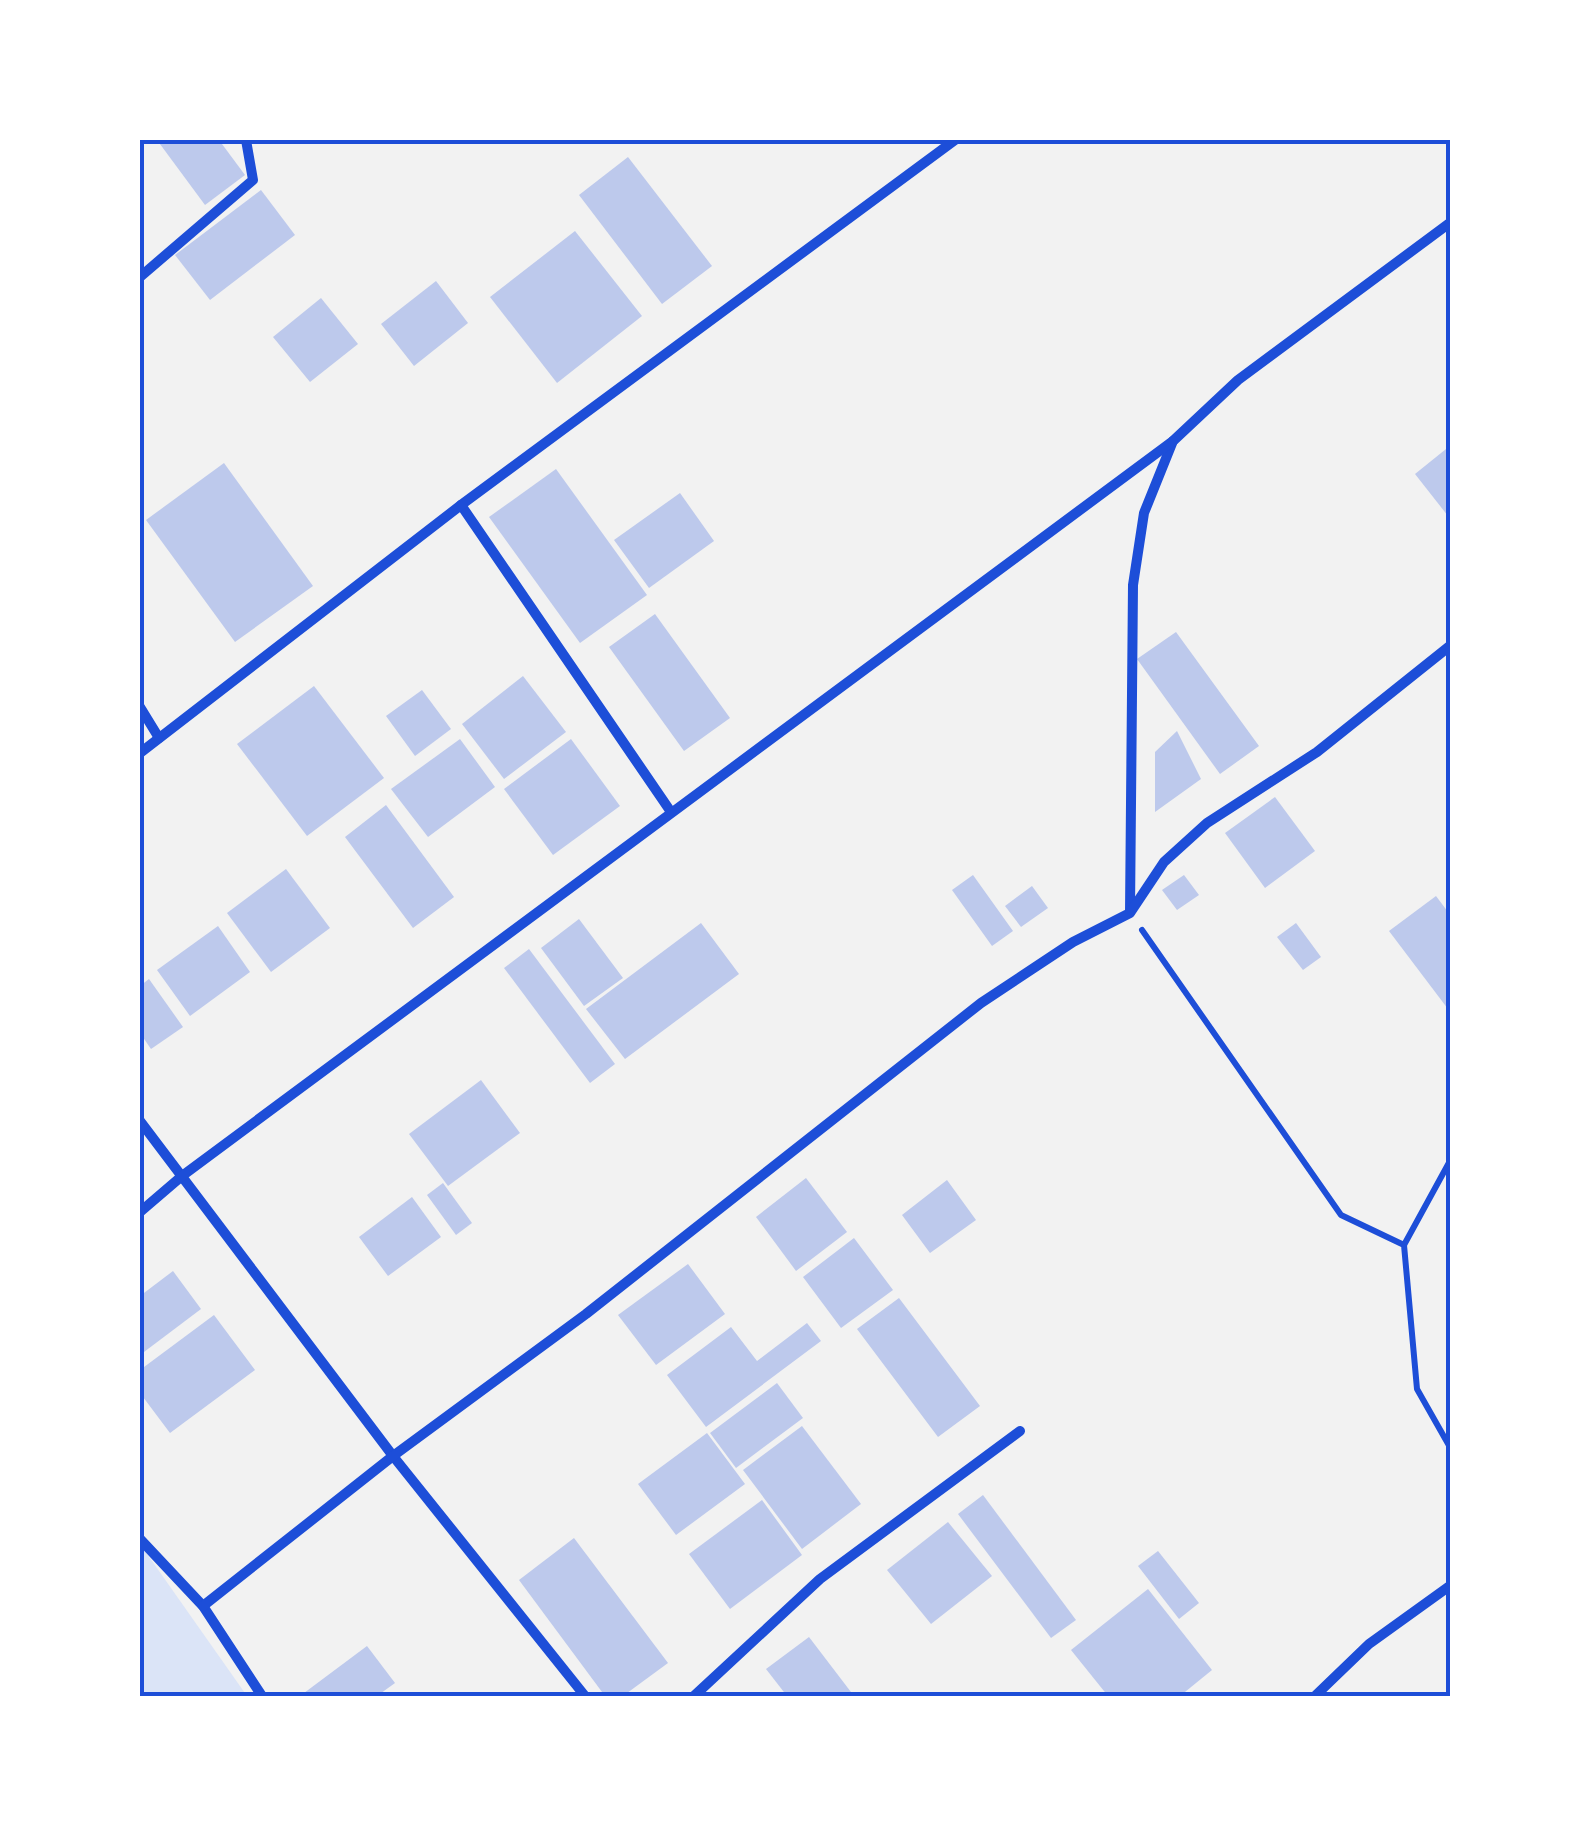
<svg xmlns="http://www.w3.org/2000/svg" width="1591" height="1836" viewBox="0 0 1591 1836" font-family="'Public Sans',sans-serif">
  <rect width="100%" height="100%" fill="#f2f2f2"/>
  <polygon fill="#dbe4f7" points="140,1544 247,1696 140,1696"/>
  <g fill="#bdc9ec">
    <polygon points="157,140 219,140 245,175 205,205"/>
    <polygon points="628,157 712,266 662,304 579,195"/>
    <polygon points="261,190 295,235 210,300 175,255"/>
    <polygon points="575,231 642,316 557,383 490,297"/>
    <polygon points="436,281 468,323 414,366 381,324"/>
    <polygon points="321,298 358,344 310,382 273,337"/>
    <polygon points="1451,445 1451,513 1448,516 1415,474"/>
    <polygon points="224,463 313,586 235,642 146,520"/>
    <polygon points="556,469 647,595 580,643 489,517"/>
    <polygon points="680,493 714,541 649,588 614,540"/>
    <polygon points="655,614 730,718 684,751 609,647"/>
    <polygon points="1176,632 1259,746 1220,774 1137,659"/>
    <polygon points="523,676 566,732 504,779 462,724"/>
    <polygon points="314,686 384,778 307,836 237,744"/>
    <polygon points="422,690 451,729 415,756 386,716"/>
    <polygon points="1177,731 1201,779 1155,812 1155,752"/>
    <polygon points="460,739 495,787 428,837 391,789"/>
    <polygon points="571,739 620,806 553,855 504,789"/>
    <polygon points="1275,797 1315,851 1265,888 1225,833"/>
    <polygon points="386,805 454,897 413,928 345,837"/>
    <polygon points="286,869 330,928 271,972 227,913"/>
    <polygon points="973,875 1013,931 992,946 952,890"/>
    <polygon points="1184,875 1199,895 1177,910 1162,890"/>
    <polygon points="1032,886 1048,908 1021,927 1005,906"/>
    <polygon points="1436,896 1451,916 1451,1013 1389,931"/>
    <polygon points="579,919 623,978 584,1006 541,948"/>
    <polygon points="701,923 739,974 625,1059 586,1009"/>
    <polygon points="1296,923 1321,957 1303,970 1277,937"/>
    <polygon points="218,926 250,972 190,1016 157,970"/>
    <polygon points="529,949 615,1064 590,1083 504,968"/>
    <polygon points="149,979 183,1027 151,1049 140,1033 140,986"/>
    <polygon points="481,1080 520,1133 448,1186 409,1134"/>
    <polygon points="806,1178 847,1232 796,1271 756,1217"/>
    <polygon points="947,1180 976,1220 930,1253 902,1215"/>
    <polygon points="443,1183 472,1223 456,1235 427,1195"/>
    <polygon points="412,1197 441,1237 388,1276 359,1237"/>
    <polygon points="854,1238 893,1290 841,1328 803,1277"/>
    <polygon points="688,1264 725,1314 656,1365 618,1315"/>
    <polygon points="173,1271 201,1309 140,1355 140,1296"/>
    <polygon points="899,1298 980,1406 938,1437 857,1329"/>
    <polygon points="214,1315 255,1370 170,1433 140,1393 140,1370"/>
    <polygon points="807,1323 821,1341 706,1427 667,1375 731,1327 757,1361"/>
    <polygon points="777,1383 803,1418 736,1468 710,1433"/>
    <polygon points="802,1426 861,1504 802,1549 743,1470"/>
    <polygon points="707,1433 745,1484 676,1535 638,1484"/>
    <polygon points="983,1495 1076,1620 1051,1638 958,1514"/>
    <polygon points="762,1500 802,1555 730,1609 689,1554"/>
    <polygon points="948,1522 992,1576 931,1624 887,1570"/>
    <polygon points="574,1538 668,1663 623,1696 605,1696 519,1580"/>
    <polygon points="1158,1551 1199,1603 1179,1619 1138,1566"/>
    <polygon points="1148,1589 1212,1670 1180,1696 1108,1696 1071,1650"/>
    <polygon points="809,1637 854,1696 787,1696 766,1669"/>
    <polygon points="367,1646 395,1683 377,1696 300,1696"/>
  </g>
  <g fill="none" stroke-linecap="round" stroke-linejoin="round">
    <g stroke="#1d4ed8" stroke-width="6">
      <polyline points="1142,930 1341,1215 1404,1245 1417,1389 1451,1449"/>
      <polyline points="1404,1245 1451,1159"/>
    </g>
    <g stroke="#1d4ed8" stroke-width="10">
      <polyline points="140,277 253,180 246,140"/>
      <polyline points="461,505 671,812"/>
      <polyline points="140,707 159,738"/>
      <polyline points="140,753 461,505 955,140"/>
      <polyline points="1130,912 1133,585 1144,513 1173,441 1238,380 1451,222"/>
      <polyline points="140,1121 393,1456 585,1696"/>
      <polyline points="140,1212 182,1176 1173,441"/>
      <polyline points="140,1539 203,1606 262,1696"/>
      <polyline points="203,1606 393,1456 586,1314 981,1003 1073,942 1130,913 1164,862 1207,823 1317,752 1451,645"/>
      <polyline points="694,1696 820,1579 1020,1431"/>
      <polyline points="1315,1696 1369,1644 1451,1585"/>
    </g>
  </g>
  <rect width="1591" height="1836" fill="none" stroke="#ffffff" stroke-width="285"/>
  <rect x="142" y="142" width="1306" height="1552" fill="none" stroke="#1d4ed8" stroke-width="4"/>
</svg>
